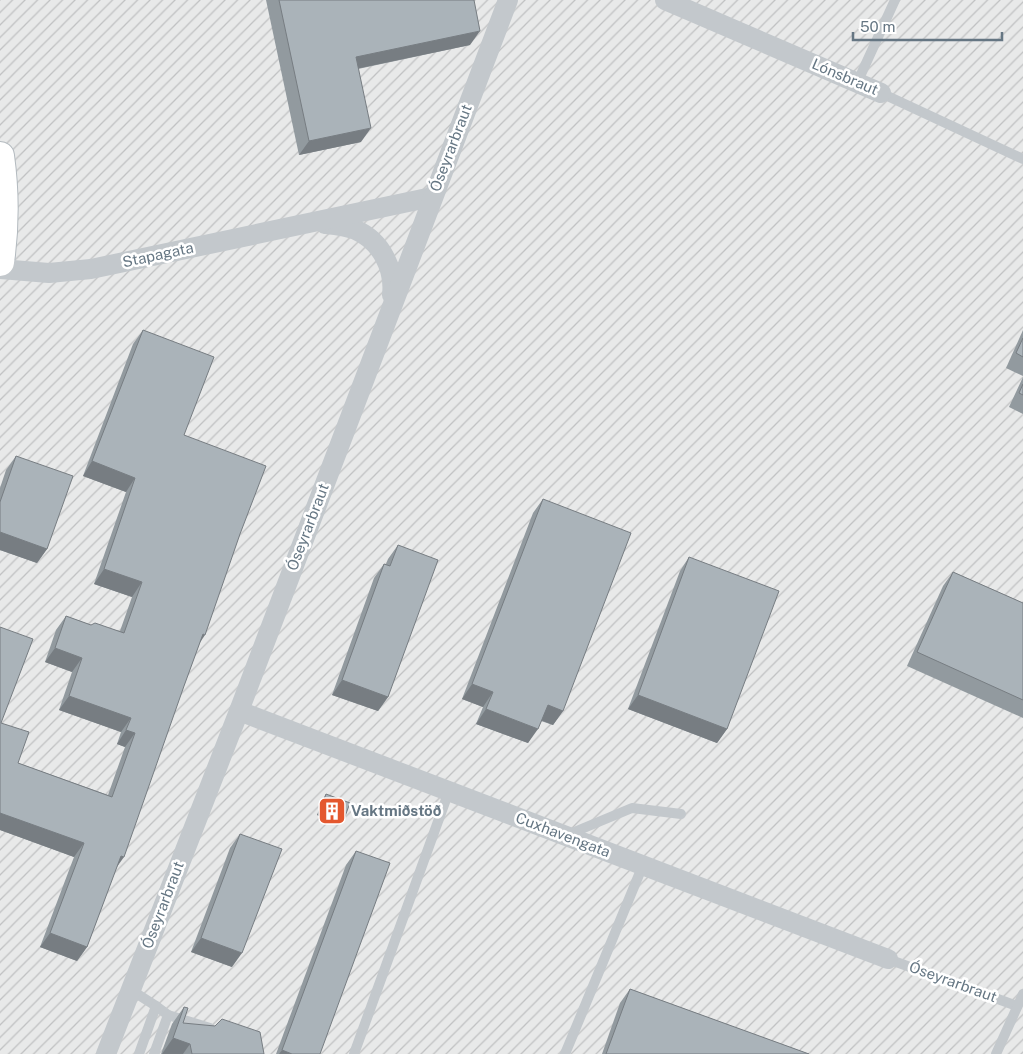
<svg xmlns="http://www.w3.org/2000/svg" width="1023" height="1054" viewBox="0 0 1023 1054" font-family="'Public Sans',sans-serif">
  <defs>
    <pattern id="industrial-furrows" width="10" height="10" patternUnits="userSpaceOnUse" patternTransform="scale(1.25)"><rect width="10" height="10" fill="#e8e9e9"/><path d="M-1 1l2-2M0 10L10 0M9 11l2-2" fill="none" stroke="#c0c1c2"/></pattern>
  </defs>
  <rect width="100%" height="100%" fill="#fafaf8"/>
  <rect fill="url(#industrial-furrows)" x="0" y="0" width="1023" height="1054"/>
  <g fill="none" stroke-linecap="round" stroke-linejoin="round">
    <g stroke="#b3babf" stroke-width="30">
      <path id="secondary" d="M0,156c5,36 5,70 0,106"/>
    </g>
    <g stroke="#c3c8cc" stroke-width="10">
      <polyline points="857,83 895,0"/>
      <polyline points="881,93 1023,159"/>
      <polyline points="567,835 632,808 681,814"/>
      <polyline points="888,959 1017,1006"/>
      <polyline points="131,990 156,1006 168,1015 154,1054"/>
      <polyline points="168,1015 210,1028"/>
      <polyline points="139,1054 156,1006"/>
      <polyline points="354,1054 449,791"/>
      <polyline points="565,1054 643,865"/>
      <polyline points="996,1054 1023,994"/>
    </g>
    <g stroke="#c3c8cc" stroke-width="20">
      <polyline points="665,0 881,93"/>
      <path d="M325,224c10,1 21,2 31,6 25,11 39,39 36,65"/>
      <polyline points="0,269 49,273 91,269 432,197"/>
      <polyline points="239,711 888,959"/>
      <polyline points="106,1054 239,711 508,0"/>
    </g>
    <use href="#secondary" stroke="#fff" stroke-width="28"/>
  </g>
  <g fill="#929a9f">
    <polygon points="266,0 474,0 470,45 358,69 361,142 299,155"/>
    <polygon points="143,330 184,435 240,534 87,947 77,961 40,947 74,857 0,830 1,723 18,763 108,795 125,747 117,744 121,732 59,710 72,672 45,662 56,630 66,616 91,625 120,631 132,597 94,584 126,492 83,476 133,344"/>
    <polygon points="1023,330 1023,376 1006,368"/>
    <polygon points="1023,377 1023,414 1009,407"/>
    <polygon points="16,456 47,549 37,563 0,550 0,488 6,470"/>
    <polygon points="543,499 563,711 553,725 541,721 528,743 476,724 483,707 462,699 533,513"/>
    <polygon points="398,545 388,697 378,711 332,695 374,578 384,564 386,564 388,559"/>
    <polygon points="689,557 727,729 717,743 628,709 680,571"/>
    <polygon points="953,572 1023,603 1023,718 907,666 943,586"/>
    <polygon points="326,794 344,819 341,824 317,815 323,799"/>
    <polygon points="240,834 232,967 191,952 230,848"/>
    <polygon points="356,851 320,1054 276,1054 346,865"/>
    <polygon points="630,989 809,1054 602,1054 620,1003"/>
    <polygon points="184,1007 183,1023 264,1054 161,1054 172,1024"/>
  </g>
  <g fill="#777d82">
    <polygon points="480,31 470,45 346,71 356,57"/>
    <polygon points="371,128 361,142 299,155 309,141"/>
    <polygon points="92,461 135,478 126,492 83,476"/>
    <polygon points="0,532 47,549 37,563 0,550"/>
    <polygon points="104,569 142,582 132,597 94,584"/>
    <polygon points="203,634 205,635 195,650"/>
    <polygon points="55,648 82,658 72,672 45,662"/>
    <polygon points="342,680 388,697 378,711 332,695"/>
    <polygon points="472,684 493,692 483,707 462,699"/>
    <polygon points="638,695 727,729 717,743 628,709"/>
    <polygon points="69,696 131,718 121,732 59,710"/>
    <polygon points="548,705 563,711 553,725 538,719"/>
    <polygon points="486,709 538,729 528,743 476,724"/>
    <polygon points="126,730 135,733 125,747 117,744"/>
    <polygon points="320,810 344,819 341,824 317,815"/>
    <polygon points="0,813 84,843 74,857 0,830"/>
    <polygon points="121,856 124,857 114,871"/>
    <polygon points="50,933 87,947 77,961 40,947"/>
    <polygon points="201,938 242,953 232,967 191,952"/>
    <polygon points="173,1038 190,1044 183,1054 162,1054"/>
    <polygon points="282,1050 292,1054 279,1054"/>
  </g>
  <g fill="#aab3b9" stroke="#777d82">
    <polygon points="279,0 474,0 480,31 356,57 371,128 309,141"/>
    <polygon points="143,330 214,357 184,435 266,466 240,534 205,635 203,634 184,686 124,857 121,856 87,947 50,933 84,843 0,813 0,814 0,627 33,639 1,723 29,732 18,763 112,797 135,733 126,730 131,718 69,696 82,658 55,648 66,616 91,625 95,623 124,633 142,582 104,569 135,478 92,461"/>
    <polygon points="1023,338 1023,357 1016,353"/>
    <polygon points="1023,384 1023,395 1019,393"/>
    <polygon points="16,456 73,476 47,549 0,532 0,502"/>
    <polygon points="543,499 631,533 563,711 548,705 538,729 486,709 493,692 472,684"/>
    <polygon points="398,545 438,560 388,697 342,680 384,564 390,566"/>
    <polygon points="689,557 779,591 727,729 638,695"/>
    <polygon points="953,572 1023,603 1023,700 917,652"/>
    <polygon points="326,794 350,803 344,819 320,810"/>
    <polygon points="240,834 282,849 242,953 201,938"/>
    <polygon points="356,851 390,863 320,1054 292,1054 282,1050"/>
    <polygon points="630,989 809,1054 606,1054"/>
    <polygon points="184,1007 188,1008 183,1023 215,1026 222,1019 260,1032 264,1054 192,1054 190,1044 173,1038"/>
  </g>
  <defs>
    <g id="building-square" transform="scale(1.4375)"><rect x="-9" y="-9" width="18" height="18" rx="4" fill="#e4572e" stroke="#fff"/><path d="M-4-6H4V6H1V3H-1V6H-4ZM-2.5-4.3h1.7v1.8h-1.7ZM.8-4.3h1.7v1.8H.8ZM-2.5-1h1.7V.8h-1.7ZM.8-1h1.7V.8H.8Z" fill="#fff"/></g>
  </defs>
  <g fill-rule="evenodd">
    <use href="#building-square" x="332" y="811"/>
  </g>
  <g text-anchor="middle" stroke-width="5" stroke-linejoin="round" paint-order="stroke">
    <g font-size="15" fill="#657683" stroke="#fff">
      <text transform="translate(845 77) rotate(23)" y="5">Lónsbraut</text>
      <text transform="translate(451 148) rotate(-69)" y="5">Óseyrarbraut</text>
      <text transform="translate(158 255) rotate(-12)" y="5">Stapagata</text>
      <text transform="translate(308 527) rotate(-69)" y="5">Óseyrarbraut</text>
      <text transform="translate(563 835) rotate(21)" y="5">Cuxhavengata</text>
      <text transform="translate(163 905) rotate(-69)" y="5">Óseyrarbraut</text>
      <text transform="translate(953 982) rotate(20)" y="5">Óseyrarbraut</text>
    </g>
    <g font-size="15" font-weight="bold" fill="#657683" stroke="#fff" text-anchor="start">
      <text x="351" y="816">Vaktmiðstöð</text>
    </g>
  </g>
  <path d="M853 32v8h149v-8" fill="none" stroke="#657683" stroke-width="2.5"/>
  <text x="860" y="32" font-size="15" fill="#657683" stroke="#ffffff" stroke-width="4" paint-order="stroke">50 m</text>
</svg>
